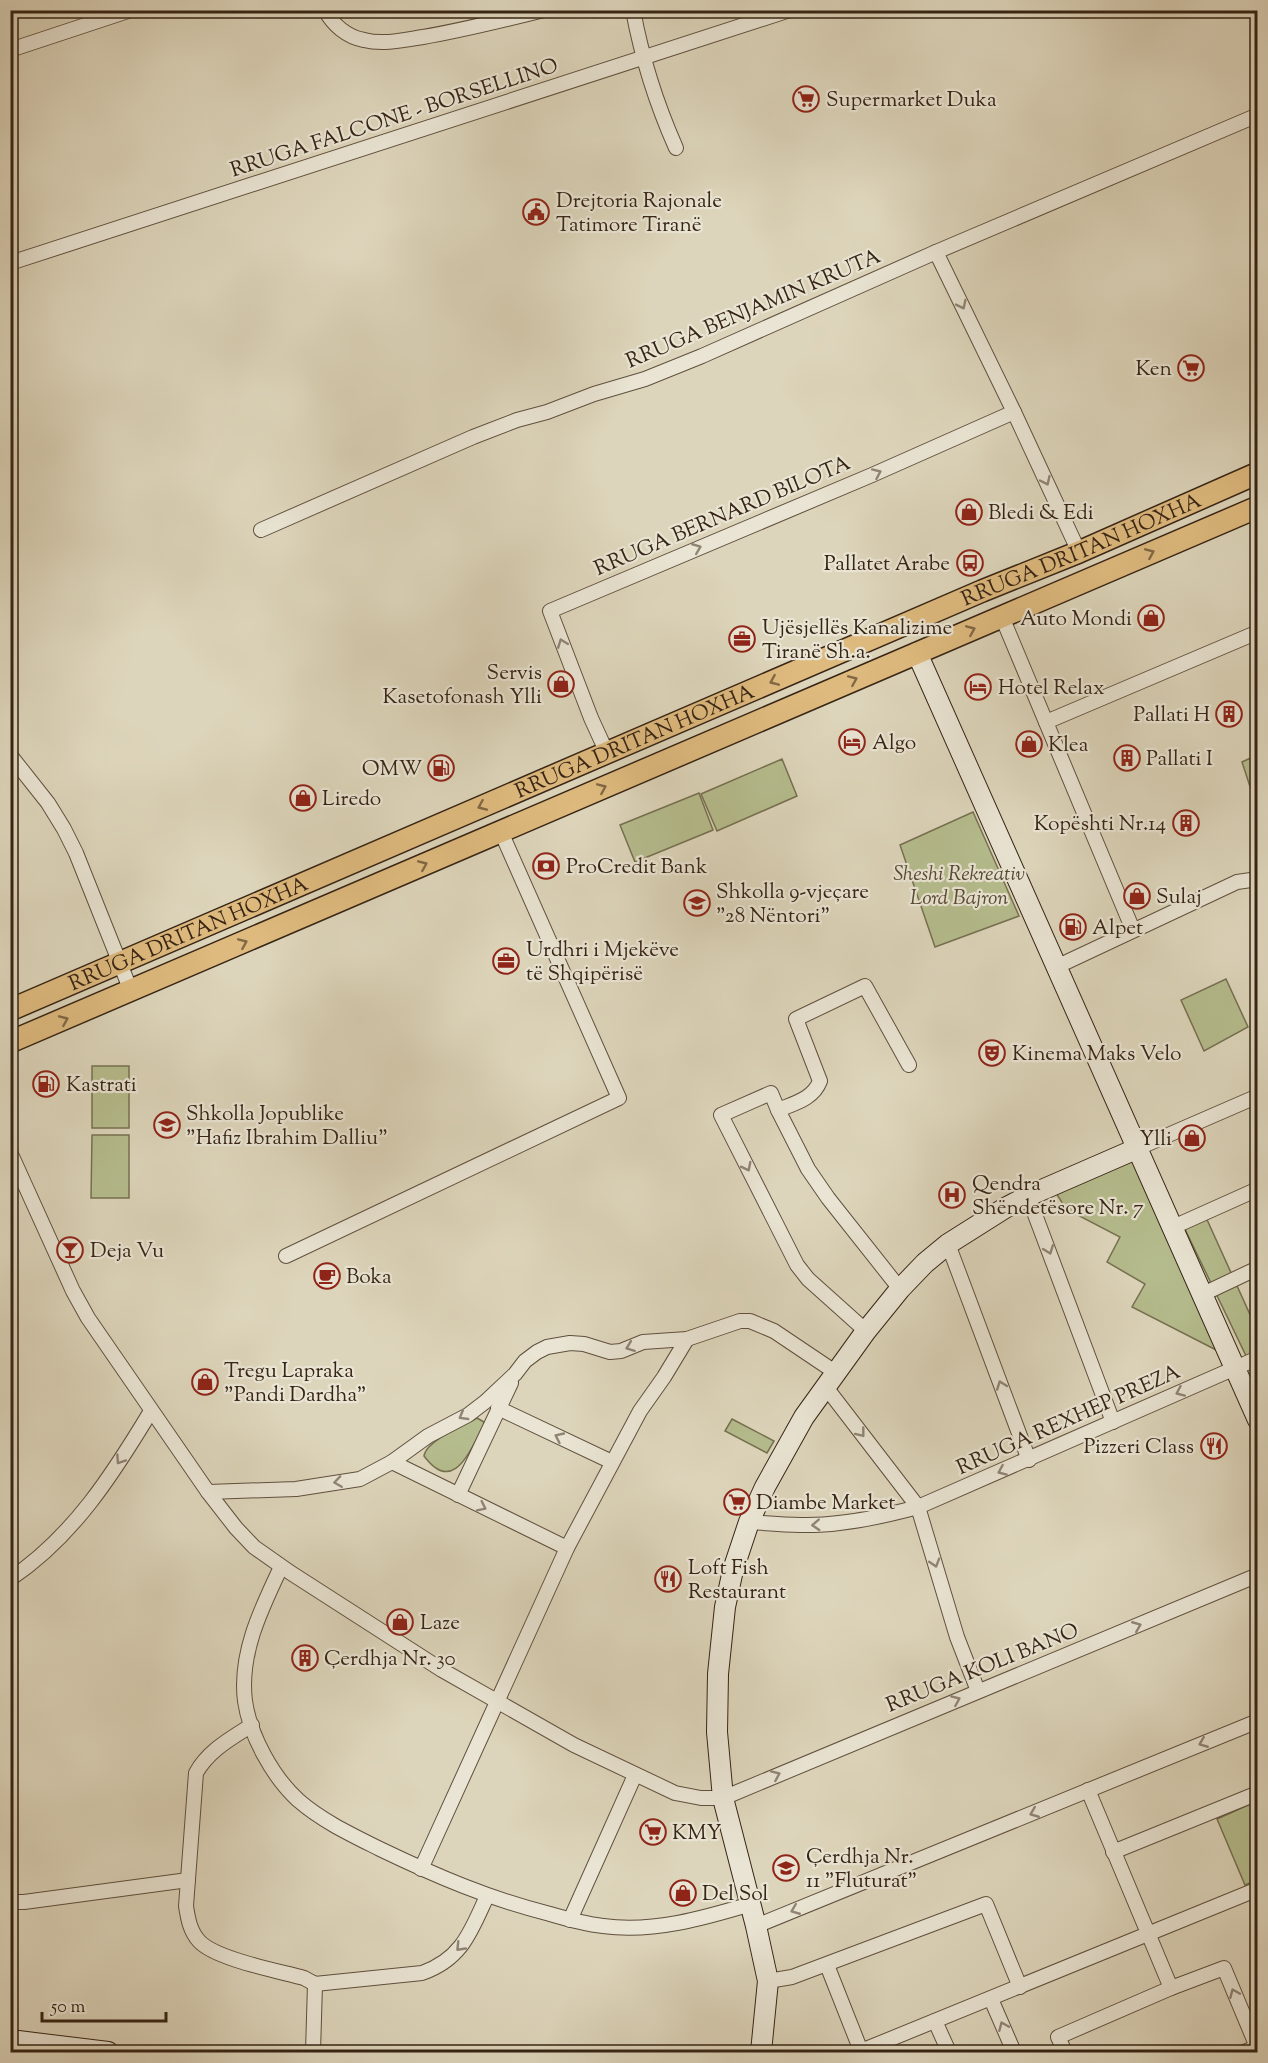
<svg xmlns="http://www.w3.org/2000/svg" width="1268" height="2063" viewBox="0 0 1268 2063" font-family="'Sorts Mill Goudy',serif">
  <rect width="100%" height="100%" fill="#ddd5bb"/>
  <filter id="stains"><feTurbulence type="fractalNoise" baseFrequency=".00333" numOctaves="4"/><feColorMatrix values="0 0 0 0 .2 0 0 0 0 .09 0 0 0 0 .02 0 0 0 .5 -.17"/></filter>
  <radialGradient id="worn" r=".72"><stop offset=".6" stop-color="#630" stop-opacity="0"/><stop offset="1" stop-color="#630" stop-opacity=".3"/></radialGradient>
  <g fill="#b5bc8d" stroke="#767051" stroke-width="1.5">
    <polygon points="1257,755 1257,808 1242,762"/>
    <polygon points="782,759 797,796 717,831 701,794"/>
    <polygon points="699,793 713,830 635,862 620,825"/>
    <polygon points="973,812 1019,916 935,947 900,845"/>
    <polygon points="1226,979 1248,1027 1204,1051 1181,1000"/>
    <rect x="92" y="1066" width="37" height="62"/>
    <polygon points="92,1135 129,1135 129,1198 91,1198"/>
    <polygon points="1136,1149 1228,1356 1132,1307 1145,1284 1107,1262 1120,1237 1066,1209 1051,1185"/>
    <polygon points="1204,1213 1257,1330 1257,1358 1249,1362 1182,1223"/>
    <path d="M477,1418l7,4v4c-15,26 -31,69 -60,30 2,-15 40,-31 53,-38z"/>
    <polygon points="732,1419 774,1441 767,1453 725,1431"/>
    <polygon points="1257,1801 1257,1880 1245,1885 1217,1819"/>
  </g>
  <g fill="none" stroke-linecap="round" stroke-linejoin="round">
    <g stroke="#60503e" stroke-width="16">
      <g id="street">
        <path d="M325,10c8,15 22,27 39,30 19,5 40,0 59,-3 41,-7 81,-17 121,-27"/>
        <path d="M633,10c9,49 23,93 43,138"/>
        <polyline points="10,50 131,10"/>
        <polyline points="936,252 1014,412 1079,552"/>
        <polyline points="10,263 790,10"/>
        <polyline points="261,530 473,437 517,420 547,412 594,394 645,379 702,356 936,252 1258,115"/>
        <polyline points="1002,617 1133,930"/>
        <polyline points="1046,722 1258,632"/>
        <polyline points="607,753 591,718 550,611 872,475 1014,412"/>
        <polyline points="10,755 48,803 64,829 76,853 131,991"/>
        <polyline points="1056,967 1237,882 1258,879"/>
        <polyline points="778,1110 808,1169 828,1198 900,1289"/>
        <polyline points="1136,1149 1258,1096"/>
        <polyline points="10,1152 73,1291 88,1318 208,1492 236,1528 254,1547 291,1573 442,1670 574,1745 675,1793 701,1798 723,1798 1258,1575"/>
        <polyline points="1028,1196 1113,1422"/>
        <polyline points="1171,1228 1258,1189"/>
        <polyline points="948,1244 1029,1460"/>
        <polyline points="286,1256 619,1098 501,832"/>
        <polyline points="1201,1295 1258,1268"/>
        <path d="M866,1331l-58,-52 -11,-14 -76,-150 50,-22 7,17c17,-7 35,-11 42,-29l-24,-62 69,-33 44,79"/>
        <polyline points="825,1386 918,1507 957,1637 978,1691"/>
        <polyline points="498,1408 612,1462"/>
        <polyline points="392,1462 567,1548"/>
        <polyline points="208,1492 296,1489 360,1479 392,1462 428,1436 468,1415 485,1402 515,1374 525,1361 537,1352 547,1347 570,1343 584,1344 610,1352 621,1351 643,1342 687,1339 740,1321 750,1321 774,1331 835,1372"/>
        <polyline points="458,1495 511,1383"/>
        <path d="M749,1522c31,2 60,5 90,1 27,-3 53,-9 79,-16l340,-149"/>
        <path d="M281,1567c-20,42 -42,87 -36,134 5,35 28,76 53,99 24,21 54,35 82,49 56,27 110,50 170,65 17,5 35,10 53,12 50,7 101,-8 148,-22"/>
        <path d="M10,1579c63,-42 103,-105 141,-168"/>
        <path d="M252,1725c-22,14 -44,26 -56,48l-10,133c2,13 4,25 13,35 16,18 80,30 105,37l11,6 107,-11c40,-14 49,-42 65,-77"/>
        <polyline points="1088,1790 1171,1988"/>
        <polyline points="1113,1852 1258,1793"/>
        <polyline points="421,1869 567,1548 640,1411 664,1377 687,1339"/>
        <polyline points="10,1902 24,1902 188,1880"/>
        <polyline points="570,1920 635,1775"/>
        <polyline points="756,1926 1258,1721"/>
        <polyline points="827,1965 861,2051 1258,1889"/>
        <polyline points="768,1981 792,1977 986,1904 1020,1987"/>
        <polyline points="991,1999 1014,2052"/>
        <polyline points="935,2021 949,2052"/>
        <polyline points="313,2052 315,1984"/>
        <polyline points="1065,2052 1058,2037 1171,1988 1224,1968 1257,2047 1244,2052"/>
      </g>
    </g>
    <g stroke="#362415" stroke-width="22">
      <g id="secondary">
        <polyline points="917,653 1258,1420"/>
        <polyline points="10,2040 108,2052"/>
        <polyline points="761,2052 768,1981 756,1926 723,1798 717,1732 718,1674 725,1607 733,1570 749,1522 765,1487 804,1417 866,1331 900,1289 925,1263 948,1244 1005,1208 1028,1196 1136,1149"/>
      </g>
    </g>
    <g stroke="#362415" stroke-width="24">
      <g id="primary">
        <path id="s1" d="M10,1010l972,-419 97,-39 179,-79"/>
        <polyline points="10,1042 1258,507"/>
      </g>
    </g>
    <use href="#street" stroke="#e9e4d3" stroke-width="14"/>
    <use href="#secondary" stroke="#e9e4d3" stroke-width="20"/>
    <use href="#primary" stroke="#deba7e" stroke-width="21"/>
  </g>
  <defs><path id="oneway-chevron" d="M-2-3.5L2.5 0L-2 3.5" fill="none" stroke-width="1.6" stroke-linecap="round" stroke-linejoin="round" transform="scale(1.5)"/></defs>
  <g stroke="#908474">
    <use href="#oneway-chevron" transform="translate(962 305) rotate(64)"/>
    <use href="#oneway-chevron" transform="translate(877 473) rotate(-24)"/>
    <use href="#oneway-chevron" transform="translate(1046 481) rotate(65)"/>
    <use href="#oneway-chevron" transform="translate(697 548) rotate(-22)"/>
    <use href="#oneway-chevron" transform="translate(562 643) rotate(-111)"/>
    <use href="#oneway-chevron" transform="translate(747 1167) rotate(63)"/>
    <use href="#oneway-chevron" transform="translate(1049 1250) rotate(69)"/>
    <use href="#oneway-chevron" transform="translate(630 1347) rotate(159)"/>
    <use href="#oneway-chevron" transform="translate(1001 1385) rotate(-110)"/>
    <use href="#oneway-chevron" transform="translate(1180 1392) rotate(156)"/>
    <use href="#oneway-chevron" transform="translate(463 1416) rotate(150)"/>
    <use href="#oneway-chevron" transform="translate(861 1433) rotate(52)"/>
    <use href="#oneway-chevron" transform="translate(559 1437) rotate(-155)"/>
    <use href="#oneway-chevron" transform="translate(120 1460) rotate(124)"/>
    <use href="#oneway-chevron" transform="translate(1002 1471) rotate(157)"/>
    <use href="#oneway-chevron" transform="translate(338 1482) rotate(172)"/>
    <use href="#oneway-chevron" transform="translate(482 1507) rotate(26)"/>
    <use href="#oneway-chevron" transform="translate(816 1525) rotate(177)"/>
    <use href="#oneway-chevron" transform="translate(935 1563) rotate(73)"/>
    <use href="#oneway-chevron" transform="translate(1137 1626) rotate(-22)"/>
    <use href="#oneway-chevron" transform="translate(956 1700) rotate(-23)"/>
    <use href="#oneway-chevron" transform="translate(1203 1743) rotate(158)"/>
    <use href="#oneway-chevron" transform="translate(776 1775) rotate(-23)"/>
    <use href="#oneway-chevron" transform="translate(1034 1813) rotate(158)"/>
    <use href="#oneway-chevron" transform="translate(795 1910) rotate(158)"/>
    <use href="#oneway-chevron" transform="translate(460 1947) rotate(134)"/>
    <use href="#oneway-chevron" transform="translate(1234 1993) rotate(-113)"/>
    <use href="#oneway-chevron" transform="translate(1003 2026) rotate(-113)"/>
  </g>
  <g stroke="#826844">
    <use href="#oneway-chevron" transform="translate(1150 553) rotate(-23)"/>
    <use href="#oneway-chevron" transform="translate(971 630) rotate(-23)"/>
    <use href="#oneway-chevron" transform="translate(853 680) rotate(-23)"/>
    <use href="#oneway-chevron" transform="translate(774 681) rotate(157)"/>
    <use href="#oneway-chevron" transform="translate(602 788) rotate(-23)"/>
    <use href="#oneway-chevron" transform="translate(482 806) rotate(157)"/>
    <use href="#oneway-chevron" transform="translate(423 865) rotate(-23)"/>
    <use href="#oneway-chevron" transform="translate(243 943) rotate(-23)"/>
    <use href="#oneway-chevron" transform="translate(64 1020) rotate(-23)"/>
  </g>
  <defs>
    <g id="supermarket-ring" transform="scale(1.35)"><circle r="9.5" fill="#e9e4d3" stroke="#8f2418" stroke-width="1.5"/><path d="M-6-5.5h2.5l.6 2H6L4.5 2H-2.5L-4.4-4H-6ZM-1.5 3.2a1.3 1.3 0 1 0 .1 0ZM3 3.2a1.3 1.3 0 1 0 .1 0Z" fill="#8f2418"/></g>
    <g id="civic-ring" transform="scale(1.35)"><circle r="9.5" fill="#e9e4d3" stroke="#8f2418" stroke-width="1.5"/><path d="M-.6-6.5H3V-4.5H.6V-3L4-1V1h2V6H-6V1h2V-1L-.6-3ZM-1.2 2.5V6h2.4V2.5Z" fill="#8f2418"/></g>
    <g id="shop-ring" transform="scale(1.35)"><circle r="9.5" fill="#e9e4d3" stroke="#8f2418" stroke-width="1.5"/><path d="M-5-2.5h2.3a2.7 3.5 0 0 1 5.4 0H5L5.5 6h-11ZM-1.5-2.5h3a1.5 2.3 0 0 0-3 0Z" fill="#8f2418"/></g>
    <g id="bus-ring" transform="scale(1.35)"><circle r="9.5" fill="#e9e4d3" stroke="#8f2418" stroke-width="1.5"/><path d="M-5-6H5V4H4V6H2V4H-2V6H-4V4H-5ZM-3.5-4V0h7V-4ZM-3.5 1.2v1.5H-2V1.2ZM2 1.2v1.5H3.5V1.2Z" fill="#8f2418"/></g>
    <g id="office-ring" transform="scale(1.35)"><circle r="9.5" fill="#e9e4d3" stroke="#8f2418" stroke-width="1.5"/><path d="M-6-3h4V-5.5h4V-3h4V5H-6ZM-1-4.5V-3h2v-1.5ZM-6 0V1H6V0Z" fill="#8f2418"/></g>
    <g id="hotel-ring" transform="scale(1.35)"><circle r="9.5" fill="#e9e4d3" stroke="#8f2418" stroke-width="1.5"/><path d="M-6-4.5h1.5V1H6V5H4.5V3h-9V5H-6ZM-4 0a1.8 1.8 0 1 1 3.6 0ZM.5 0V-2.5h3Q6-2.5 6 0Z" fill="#8f2418"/></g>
    <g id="building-ring" transform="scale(1.35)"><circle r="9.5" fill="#e9e4d3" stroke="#8f2418" stroke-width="1.5"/><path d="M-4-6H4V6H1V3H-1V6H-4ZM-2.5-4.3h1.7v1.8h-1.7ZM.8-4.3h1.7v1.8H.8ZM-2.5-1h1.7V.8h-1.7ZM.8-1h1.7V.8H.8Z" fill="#8f2418"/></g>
    <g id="fuel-ring" transform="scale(1.35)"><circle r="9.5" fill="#e9e4d3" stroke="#8f2418" stroke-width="1.5"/><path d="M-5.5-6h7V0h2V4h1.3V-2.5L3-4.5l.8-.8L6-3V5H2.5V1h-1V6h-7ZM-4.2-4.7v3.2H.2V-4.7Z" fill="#8f2418"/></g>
    <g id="bank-ring" transform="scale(1.35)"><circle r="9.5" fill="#e9e4d3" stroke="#8f2418" stroke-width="1.5"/><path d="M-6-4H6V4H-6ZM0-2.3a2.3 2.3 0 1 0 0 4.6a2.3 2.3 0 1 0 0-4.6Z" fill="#8f2418"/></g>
    <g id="school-ring" transform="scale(1.35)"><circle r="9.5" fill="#e9e4d3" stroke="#8f2418" stroke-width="1.5"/><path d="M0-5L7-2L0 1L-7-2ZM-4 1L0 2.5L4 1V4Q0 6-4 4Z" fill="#8f2418"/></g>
    <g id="theatre-ring" transform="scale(1.35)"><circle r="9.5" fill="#e9e4d3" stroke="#8f2418" stroke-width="1.5"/><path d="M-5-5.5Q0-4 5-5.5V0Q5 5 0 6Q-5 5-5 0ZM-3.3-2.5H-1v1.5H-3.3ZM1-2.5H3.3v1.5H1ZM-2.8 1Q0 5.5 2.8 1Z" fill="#8f2418"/></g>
    <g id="hospital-ring" transform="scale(1.35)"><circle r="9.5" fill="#e9e4d3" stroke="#8f2418" stroke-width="1.5"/><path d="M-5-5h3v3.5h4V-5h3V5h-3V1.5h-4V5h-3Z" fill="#8f2418"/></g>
    <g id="bar-ring" transform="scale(1.35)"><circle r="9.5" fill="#e9e4d3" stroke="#8f2418" stroke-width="1.5"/><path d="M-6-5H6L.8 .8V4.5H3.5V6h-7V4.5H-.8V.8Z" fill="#8f2418"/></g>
    <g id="cafe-ring" transform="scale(1.35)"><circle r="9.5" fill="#e9e4d3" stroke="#8f2418" stroke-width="1.5"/><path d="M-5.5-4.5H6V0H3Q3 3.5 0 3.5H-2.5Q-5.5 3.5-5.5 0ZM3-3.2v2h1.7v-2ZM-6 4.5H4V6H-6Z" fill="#8f2418"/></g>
    <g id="restaurant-ring" transform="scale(1.35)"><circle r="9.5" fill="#e9e4d3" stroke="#8f2418" stroke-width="1.5"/><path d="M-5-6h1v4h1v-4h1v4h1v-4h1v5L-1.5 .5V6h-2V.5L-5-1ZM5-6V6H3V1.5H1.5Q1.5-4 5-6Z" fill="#8f2418"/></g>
  </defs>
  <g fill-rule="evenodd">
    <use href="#supermarket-ring" x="806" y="99"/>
    <use href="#civic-ring" x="536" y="212"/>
    <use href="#supermarket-ring" x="1191" y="368"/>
    <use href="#shop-ring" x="969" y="512"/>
    <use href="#bus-ring" x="970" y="563"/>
    <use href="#shop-ring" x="1151" y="618"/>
    <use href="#office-ring" x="742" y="639"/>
    <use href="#shop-ring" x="561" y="684"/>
    <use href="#hotel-ring" x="978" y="687"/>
    <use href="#building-ring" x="1229" y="714"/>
    <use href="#hotel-ring" x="852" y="742"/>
    <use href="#shop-ring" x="1029" y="744"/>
    <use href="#building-ring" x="1127" y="758"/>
    <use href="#fuel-ring" x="441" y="768"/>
    <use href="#shop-ring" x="303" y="798"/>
    <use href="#building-ring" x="1186" y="823"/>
    <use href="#bank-ring" x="546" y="866"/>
    <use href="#shop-ring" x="1137" y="896"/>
    <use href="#school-ring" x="697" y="903"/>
    <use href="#fuel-ring" x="1073" y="927"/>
    <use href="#office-ring" x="506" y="961"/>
    <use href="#theatre-ring" x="992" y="1053"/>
    <use href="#fuel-ring" x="46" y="1084"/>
    <use href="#school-ring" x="167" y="1125"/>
    <use href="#shop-ring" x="1192" y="1138"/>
    <use href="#hospital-ring" x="952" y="1195"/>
    <use href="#bar-ring" x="70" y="1250"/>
    <use href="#cafe-ring" x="327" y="1276"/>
    <use href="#shop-ring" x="205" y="1382"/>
    <use href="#restaurant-ring" x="1214" y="1446"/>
    <use href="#supermarket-ring" x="737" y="1502"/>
    <use href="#restaurant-ring" x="668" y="1579"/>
    <use href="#shop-ring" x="400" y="1622"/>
    <use href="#building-ring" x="305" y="1658"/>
    <use href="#supermarket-ring" x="653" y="1832"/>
    <use href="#school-ring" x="786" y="1868"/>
    <use href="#shop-ring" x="683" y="1893"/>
  </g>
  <g text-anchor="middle" stroke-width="4.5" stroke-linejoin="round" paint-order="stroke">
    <g font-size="21" fill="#362415" stroke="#e9e4d3" text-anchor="start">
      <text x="826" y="106">Supermarket Duka</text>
      <text x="556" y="207">Drejtoria Rajonale<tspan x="556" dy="24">Tatimore Tiranë</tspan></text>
      <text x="1172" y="375" text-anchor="end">Ken</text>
      <text x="988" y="519">Bledi &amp; Edi</text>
      <text x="950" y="570" text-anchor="end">Pallatet Arabe</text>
      <text x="1132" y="625" text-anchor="end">Auto Mondi</text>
      <text x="762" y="634">Ujësjellës Kanalizime<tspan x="762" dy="24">Tiranë Sh.a.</tspan></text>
      <text x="542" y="679" text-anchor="end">Servis<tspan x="542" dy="24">Kasetofonash Ylli</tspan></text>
      <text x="998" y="694">Hotel Relax</text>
      <text x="1210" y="721" text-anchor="end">Pallati H</text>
      <text x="872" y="749">Algo</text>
      <text x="1048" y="751">Klea</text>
      <text x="1146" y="765">Pallati I</text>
      <text x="422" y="775" text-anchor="end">OMW</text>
      <text x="322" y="805">Liredo</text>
      <text x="1166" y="830" text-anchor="end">Kopështi Nr.14</text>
      <text x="566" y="873">ProCredit Bank</text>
      <text x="716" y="898">Shkolla 9-vjeçare<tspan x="716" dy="24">"28 Nëntori"</tspan></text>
      <text x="1156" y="903">Sulaj</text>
      <text x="1092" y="934">Alpet</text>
      <text x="526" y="956">Urdhri i Mjekëve<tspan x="526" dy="24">të Shqipërisë</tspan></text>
      <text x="1012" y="1060">Kinema Maks Velo</text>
      <text x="66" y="1091">Kastrati</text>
      <text x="186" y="1120">Shkolla Jopublike<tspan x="186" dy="24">"Hafiz Ibrahim Dalliu"</tspan></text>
      <text x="1172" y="1145" text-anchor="end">Ylli</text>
      <text x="972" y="1190">Qendra<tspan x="972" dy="24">Shëndetësore Nr. 7</tspan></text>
      <text x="90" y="1257">Deja Vu</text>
      <text x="346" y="1283">Boka</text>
      <text x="224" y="1377">Tregu Lapraka<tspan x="224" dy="24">"Pandi Dardha"</tspan></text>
      <text x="1194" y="1453" text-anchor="end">Pizzeri Class</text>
      <text x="756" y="1509">Diambe Market</text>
      <text x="688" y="1574">Loft Fish<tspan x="688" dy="24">Restaurant</tspan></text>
      <text x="420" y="1629">Laze</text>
      <text x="324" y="1665">Çerdhja Nr. 30</text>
      <text x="672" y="1839">KMY</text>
      <text x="806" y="1863">Çerdhja Nr.<tspan x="806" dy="24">11 "Fluturat"</tspan></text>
      <text x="702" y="1900">Del Sol</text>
    </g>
    <g font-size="21" fill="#362415" stroke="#e9e4d3">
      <text transform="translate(394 117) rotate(-18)" y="7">RRUGA FALCONE - BORSELLINO</text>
      <text transform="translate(753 308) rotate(-23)" y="7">RRUGA BENJAMIN KRUTA</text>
      <text transform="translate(722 515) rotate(-23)" y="7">RRUGA BERNARD BILOTA</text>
      <text dy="7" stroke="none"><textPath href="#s1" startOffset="1166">RRUGA DRITAN HOXHA</textPath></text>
      <text dy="7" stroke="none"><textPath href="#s1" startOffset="680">RRUGA DRITAN HOXHA</textPath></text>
      <text dy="7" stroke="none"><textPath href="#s1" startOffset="194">RRUGA DRITAN HOXHA</textPath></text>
      <text transform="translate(1068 1419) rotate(-24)" y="7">RRUGA REXHEP PREZA</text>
      <text transform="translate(982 1667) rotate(-22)" y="7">RRUGA KOLI BANO</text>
    </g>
    <g font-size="21" font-style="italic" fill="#564a33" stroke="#e9e4d3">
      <text x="959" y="880">Sheshi Rekreativ<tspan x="959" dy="24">Lord Bajron</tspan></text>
    </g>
  </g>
  <rect width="1268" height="2063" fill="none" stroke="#ddd5bb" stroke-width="36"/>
  <rect x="12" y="12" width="1244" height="2039" fill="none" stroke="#362415" stroke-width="3"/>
  <rect x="18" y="18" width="1232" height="2027" fill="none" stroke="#362415" stroke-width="1.5"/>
  <path d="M42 2012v9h124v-9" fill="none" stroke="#362415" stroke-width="3"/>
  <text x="51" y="2012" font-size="18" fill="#362415" stroke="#e9e4d3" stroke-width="4.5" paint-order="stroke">50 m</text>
  <rect width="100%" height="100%" filter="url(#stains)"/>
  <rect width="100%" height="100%" fill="url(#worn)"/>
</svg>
